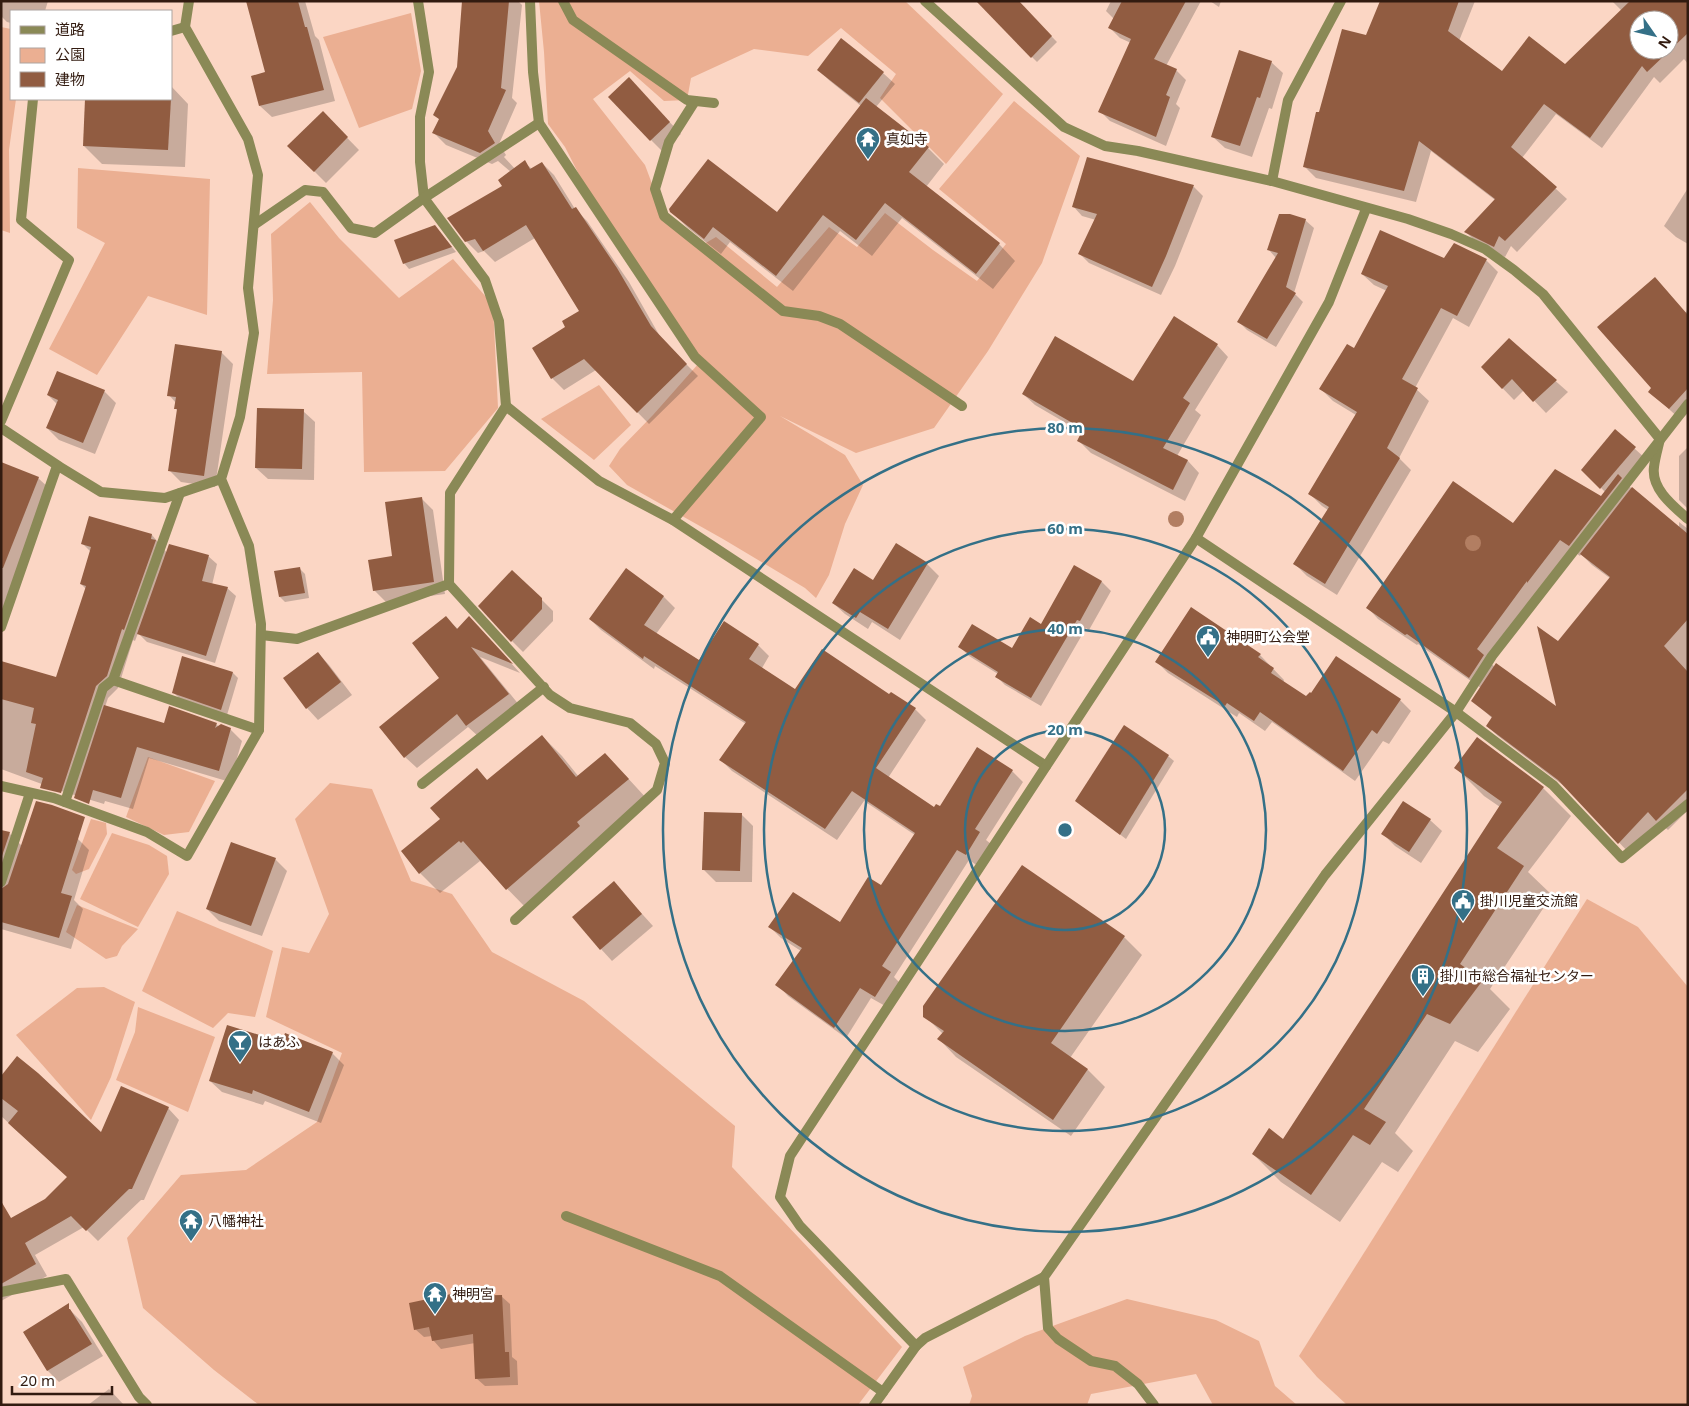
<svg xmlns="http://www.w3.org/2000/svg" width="1689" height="1406" viewBox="0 0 1689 1406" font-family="'Noto Sans','Noto Sans JP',sans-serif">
  <rect width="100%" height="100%" fill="#fbd6c4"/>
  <g fill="#ebaf92">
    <polygon points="539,1 905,1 1003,94 946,164 880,98 896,74 841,28 808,56 754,49 691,78 687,100 664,101 630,71 593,99 645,165 664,216 704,244 716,237 777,287 829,227 857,247 885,213 933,250 977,281 1006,244 939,189 1014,101 1080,156 1042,263 988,351 934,428 856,453 780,416 845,455 863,485 845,524 829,575 816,598 805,588 723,539 627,485 609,466 620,449 653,415 699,363 600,216 565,147 548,124 544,52"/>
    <polygon points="411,13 421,71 412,109 359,128 323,37"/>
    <polygon points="1,27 11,29 11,99 16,99 9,150 10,233 1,230"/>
    <polygon points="78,168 210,179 207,315 148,296 97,375 49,349 105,243 77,228"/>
    <polygon points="310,202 339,238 399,298 453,259 493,305 498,408 445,471 364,472 362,372 267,374 273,300 271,234"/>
    <polygon points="599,385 631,425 594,460 541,419"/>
    <polygon points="148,757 215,781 189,832 164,835 126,817"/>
    <polygon points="330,783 372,789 411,881 452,894 492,952 584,1001 735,1126 732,1167 902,1347 858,1405 259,1405 214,1370 143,1308 127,1238 181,1175 246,1170 317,1122 342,1053 266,1017 282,947 309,953 329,914 295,819"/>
    <polygon points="91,819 106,823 107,834 89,869 76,874 72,870"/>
    <polygon points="112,833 149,845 167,856 169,874 138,927 80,899"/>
    <polygon points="1587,899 1638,927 1688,987 1688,1405 1347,1405 1317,1377 1299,1356"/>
    <polygon points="77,905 138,929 122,946 117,956 106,959 66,932"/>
    <polygon points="177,911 273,951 255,1017 228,1013 213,1028 142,991"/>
    <polygon points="104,987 135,1002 111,1077 91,1120 16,1035 77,988"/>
    <polygon points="138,1007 215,1037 188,1112 116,1080 135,1032"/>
    <polygon points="1127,1299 1216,1320 1259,1341 1275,1386 1297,1405 1213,1405 1196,1374 1091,1394 1087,1405 969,1405 972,1396 963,1367 1025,1336"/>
  </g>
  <g fill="#0003" fill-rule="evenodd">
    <polygon points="1,1 48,1 45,11 11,11 11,23 7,22 1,16"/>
    <polygon points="247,1 305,1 315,36 319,40 335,101 272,117 260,106 267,73"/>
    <polygon points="464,1 518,1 522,5 512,98 517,103 499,144 506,155 504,157 515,169 524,162 532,169 542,163 554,175 575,209 587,221 629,282 662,340 698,376 649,424 596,370 564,390 552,378 533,348 567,327 581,311 535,238 495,262 484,251 478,253 466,241 504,186 511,172 498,161 492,164 446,145 434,133 440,120 434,114 458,68"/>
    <polygon points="1017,1 1057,42 1037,62 1004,29"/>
    <polygon points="1111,1 1201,1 1166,66 1176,70 1186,80 1176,104 1180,108 1166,146 1110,121 1100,111 1131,43 1120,38 1110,28 1114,19 1106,11"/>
    <polygon points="1210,1 1221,1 1219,7"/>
    <path d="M1381,1h94l-16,40 44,32 63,-7 56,-55 -10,-10h76v63l-4,-5 -24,24 -6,-6 -52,71 -46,-34 -34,44 45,41 -50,53 -6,-6 -6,11 -28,-14 -11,-11 29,-32 -64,-49 -15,51 -100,-24 -11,-11 15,-53 47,-77zM1639,20h30v30h-30z"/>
    <polygon points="1271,62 1283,73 1272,109 1269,108 1252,157 1225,148 1213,137"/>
    <polygon points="818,70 883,73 895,84 876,107 928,148 944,164 926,187 999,244 1015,261 993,289 902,218 872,256 840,231 793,291 730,242 721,254 688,228 671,211 777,214 861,106 830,81"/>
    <polygon points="171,86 188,104 185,167 102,164 84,146 87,99 171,99"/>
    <polygon points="640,91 681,134 662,151 651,140"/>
    <polygon points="323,113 359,150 326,183 289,146"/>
    <polygon points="1088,159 1194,187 1203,196 1175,266 1161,295 1089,263 1080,254 1096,220 1082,216 1073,206"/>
    <polygon points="1688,188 1688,244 1676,237 1664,226"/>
    <polygon points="1305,220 1314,228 1294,293 1303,302 1276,347 1247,330 1239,322 1276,258 1269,250"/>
    <polygon points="435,226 456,252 409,269 404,263"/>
    <polygon points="1444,260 1486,260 1498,272 1469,327 1453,318 1415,388 1429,401 1399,458 1411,470 1337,595 1307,576 1295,564 1328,510 1322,506 1310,494 1356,415 1333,401 1321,389 1354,350 1387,291 1374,285 1362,274"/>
    <polygon points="1688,310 1688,415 1687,414 1681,420 1650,392 1653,388 1634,367"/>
    <polygon points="1509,340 1568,392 1546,413 1524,390 1514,400 1482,367"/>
    <polygon points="1217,345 1228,357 1195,410 1201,415 1177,456 1188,461 1199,473 1185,501 1091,453 1079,441 1083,433 1035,405 1023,394 1133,383"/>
    <polygon points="221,352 233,364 215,487 181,482 169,470 178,411 175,408 176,403 169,395"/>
    <polygon points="104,391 116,403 95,454 59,440 47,428 57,404 48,395"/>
    <polygon points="303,411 315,422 314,480 268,479 256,468"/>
    <path d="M1615,431l30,27 -21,24 55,46v-6l9,7v281l-20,20 -9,-8 -29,32 -62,-65 -70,-53 -11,-10 5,-8 -19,-17 8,-13 -63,-44 -1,1 -39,-26 -10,-11 145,-84 88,-27 4,-5 -22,-23zM1572,550l8,6 1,-2 11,11 19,14 -53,64v66l-63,-42 -8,-7z"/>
    <polygon points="1688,447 1688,509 1679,500 1679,456"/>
    <polygon points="1,464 38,478 50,489 1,618"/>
    <polygon points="421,498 433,510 445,594 386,602 374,590 394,557"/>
    <polygon points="90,517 152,535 167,553 208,556 217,564 212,585 227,588 236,596 215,663 147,642 138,633 135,641 133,640 118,688 108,698 105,707 165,725 216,724 219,727 230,729 242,741 230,782 149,758 133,809 105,801 104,804 58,790 1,769 1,662 57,678 86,589 81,584 91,552 82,543"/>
    <polygon points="927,564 939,576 900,640 872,622 868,629 845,614 833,603 874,581"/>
    <polygon points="1075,567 1102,582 1111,591 1089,630 1086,628 1041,706 1005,685 996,676 998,674 969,656 960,647 1012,650 1041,625"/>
    <polygon points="299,568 305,574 309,598 285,602 280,597"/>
    <polygon points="626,570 664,597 675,608 656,634 700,661 725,623 758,645 769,656 762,668 796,691 890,696 915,709 926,720 888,778 934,809 940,808 1012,771 1023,782 986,840 991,844 978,866 969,860 894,977 901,984 887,1007 871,998 846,1038 788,996 777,984 801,951 781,938 770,927 840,923 882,887 915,835 864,801 837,840 732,771 721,760 746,724 655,666 654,669 601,630 590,619"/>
    <polygon points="541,599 553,611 553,621 523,652 512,641"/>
    <polygon points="446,618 458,629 480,629 520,673 480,657 520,706 479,737 468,727 417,768 405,757 441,678"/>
    <polygon points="318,653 329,665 352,695 318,720 307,708"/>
    <polygon points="1260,655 1284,680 1283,683 1307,698 1400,700 1411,711 1389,744 1383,741 1355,781 1272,722 1265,731 1239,713 1237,717 1168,673 1157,662"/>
    <polygon points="233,673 238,678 227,715 179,698 174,693"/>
    <polygon points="542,736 562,756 579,777 625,775 648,800 527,909 480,861 440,893 420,873"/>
    <polygon points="1168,756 1174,761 1126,839 1076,801"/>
    <polygon points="1456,768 1543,788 1571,816 1528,872 1552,895 1490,989 1510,1009 1478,1052 1455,1041 1395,1133 1413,1151 1398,1172 1382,1162 1340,1222 1281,1182 1253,1154 1284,1140 1500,807 1484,796"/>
    <polygon points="741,814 753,826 752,882 716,882 704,870"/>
    <polygon points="1430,820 1442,831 1421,863 1395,846 1383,834"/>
    <polygon points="1,831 9,833 22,846 78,839 89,850 74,900 83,909 71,949 1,929"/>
    <polygon points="275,859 287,871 262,936 219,921 207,909"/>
    <polygon points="1022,866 1124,937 1142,955 1070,1058 1088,1070 1105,1087 1071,1136 956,1057 939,1039 943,1034 925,1016"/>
    <polygon points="614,883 653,926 612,961 601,949"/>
    <polygon points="282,1043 332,1053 344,1065 321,1123 265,1101 263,1105 222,1092 210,1081"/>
    <polygon points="1,1078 102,1134 168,1108 179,1120 144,1200 141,1200 98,1241 84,1227 35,1255 47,1276 1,1301 1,1225 45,1200 68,1177 1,1116"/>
    <polygon points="455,1295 458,1297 501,1296 510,1304 512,1357 517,1361 518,1385 485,1386 476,1378 475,1343 441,1349 433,1340 432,1336 424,1337 415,1329"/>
    <polygon points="70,1310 82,1322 103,1356 59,1382 48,1371 24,1333"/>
    <polygon points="109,1389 124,1405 88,1405"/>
  </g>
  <g fill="#915c41" fill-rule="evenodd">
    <polygon points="246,1 298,1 305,27 307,27 324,90 259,106 251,76 265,72"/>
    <polygon points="462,1 509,1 501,88 506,90 488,131 495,143 480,153 432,133 439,119 433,115 457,67"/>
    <polygon points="976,1 1019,1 1052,36 1031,58"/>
    <polygon points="1122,1 1186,1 1154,59 1177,69 1166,95 1170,97 1156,137 1098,112 1131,39 1108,28"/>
    <path d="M1380,1h79l-11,30 54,40 27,-35 36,28 65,-63h58v32l-41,39 -5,-6 -52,72 -46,-34 -33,43 46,40 -52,54 -6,-5 -5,11 -30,-15 31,-33 -76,-58 -15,50 -101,-24 13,-55h3l23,-83 24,6zM1639,20h30v30h-30z"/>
    <polygon points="841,38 884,72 859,103 817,70"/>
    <polygon points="1239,50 1272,61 1260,98 1257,97 1240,146 1211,137"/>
    <polygon points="629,77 670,122 650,141 608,97"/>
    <polygon points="866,98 929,147 909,172 1000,243 976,274 885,203 856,240 823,215 776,276 713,227 704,239 670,212 669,209 708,159 777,212"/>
    <polygon points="85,99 171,99 168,150 83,146"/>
    <polygon points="323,111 348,137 314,172 287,146"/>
    <polygon points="1087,157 1194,185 1166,256 1152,287 1078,254 1097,214 1072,207"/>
    <polygon points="525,160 530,169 542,162 572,209 576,207 617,268 651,326 687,364 637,413 584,359 551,379 532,348 565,327 562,321 579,311 526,225 483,251 475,239 465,242 447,218 502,186 498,180"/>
    <polygon points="1279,214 1290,214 1306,219 1286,287 1296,293 1267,339 1237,322 1278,253 1267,250"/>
    <polygon points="435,225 452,247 403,264 394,240"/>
    <polygon points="1380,230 1444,258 1454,243 1487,259 1457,316 1441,308 1402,379 1418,388 1387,448 1400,458 1325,584 1293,564 1329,507 1308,494 1357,412 1319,389 1347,344 1354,348 1388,286 1361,274"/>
    <polygon points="1655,277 1688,315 1688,388 1669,409 1648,392 1651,388 1597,327"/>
    <polygon points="1174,316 1218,344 1183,398 1190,403 1163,448 1188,460 1173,490 1077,441 1083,429 1022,394 1055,336 1133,381"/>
    <polygon points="1509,338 1557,380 1533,402 1512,379 1502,389 1481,367"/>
    <polygon points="175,344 222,351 204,476 168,471 177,409 174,409 176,397 167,396"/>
    <polygon points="57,371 105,390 83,443 46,428 58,400 47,395"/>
    <polygon points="257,408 304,409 302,469 255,468"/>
    <polygon points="1615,429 1636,447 1600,489 1581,470"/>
    <polygon points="1,462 39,477 3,568 1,568"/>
    <polygon points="1555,469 1601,496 1618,474 1622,478 1569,546 1560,540 1527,583 1527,581 1477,649 1484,655 1469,678 1407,634 1405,635 1366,608 1453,481 1513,523"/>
    <polygon points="1632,487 1688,534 1688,619 1664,646 1688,672 1688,789 1656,821 1648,812 1618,844 1558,780 1486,726 1492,717 1471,701 1496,663 1556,706 1537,626 1558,641 1610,577 1580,554"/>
    <polygon points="422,497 434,582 373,591 368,560 392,556 385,502"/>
    <polygon points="89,516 152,534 151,539 156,540 124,630 122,629 107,676 96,686 61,793 40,788 43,778 26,772 36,724 31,723 34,708 1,699 1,661 56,677 86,586 80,584 91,547 81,544"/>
    <polygon points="896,543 928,563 888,629 860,612 856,618 832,603 854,568 873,580"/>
    <polygon points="169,544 209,555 202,581 228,587 206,656 137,634"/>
    <polygon points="1074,565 1102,581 1080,621 1077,620 1031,698 995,677 998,672 958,647 972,624 1012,648 1030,617 1041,624"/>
    <polygon points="300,567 305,593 279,597 274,571"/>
    <polygon points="626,568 664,596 644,625 699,660 724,621 759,644 749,659 795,689 822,649 889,694 891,692 916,708 876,768 934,807 936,804 940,806 977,747 1013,770 975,829 980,832 966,855 957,850 882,966 891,972 875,997 860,988 834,1028 775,985 802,948 768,927 793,892 840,922 868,877 881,885 915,833 852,791 825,829 719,760 746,722 644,656 643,659 589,619"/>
    <polygon points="512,570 542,598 542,609 511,642 478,606"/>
    <polygon points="1191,607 1261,654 1258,657 1274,668 1271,673 1306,696 1310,692 1311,693 1336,656 1401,699 1377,734 1372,730 1343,771 1260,712 1254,721 1227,703 1225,706 1155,662"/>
    <polygon points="446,616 457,629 469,616 513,664 471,647 509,694 466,726 457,714 404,758 379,727 439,678 412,643"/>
    <polygon points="318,652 341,682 306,709 283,678"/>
    <polygon points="182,656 233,672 221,710 172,693"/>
    <polygon points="104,705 164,723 169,706 217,723 215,728 221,724 231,728 219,771 137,747 121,798 93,790 89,804 74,798"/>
    <polygon points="1124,725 1169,755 1120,835 1075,801"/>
    <polygon points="542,735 576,777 605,753 629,779 577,822 580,826 506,890 463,841 461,843 459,841 419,874 401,851 440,819 430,808 477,768 487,780"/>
    <polygon points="1477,737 1544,787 1497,848 1524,866 1460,964 1483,980 1450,1024 1427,1014 1364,1109 1386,1122 1370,1145 1353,1135 1311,1195 1252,1154 1269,1128 1283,1139 1502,802 1454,768"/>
    <polygon points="36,801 52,805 85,817 61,893 72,896 59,938 1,922 1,889 8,884"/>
    <polygon points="1403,801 1431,819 1409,852 1381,834"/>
    <polygon points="704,812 742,813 740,871 702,870"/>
    <polygon points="1,830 10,832 1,859"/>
    <polygon points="231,842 276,858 251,926 206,909"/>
    <polygon points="1022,865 1125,936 1051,1043 1088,1069 1053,1120 937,1039 944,1031 923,1017 923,1006"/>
    <polygon points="614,881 642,914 600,950 572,917"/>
    <polygon points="227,1025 282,1042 285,1033 333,1052 309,1112 253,1090 252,1094 209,1081"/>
    <polygon points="17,1056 38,1073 101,1132 121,1086 169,1107 132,1189 129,1189 86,1231 71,1216 25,1243 36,1264 1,1284 1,1201 11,1218 45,1199 67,1177 8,1123 18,1111 1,1098 1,1076"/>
    <polygon points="456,1293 456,1296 502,1295 505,1352 509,1352 510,1377 475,1379 473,1334 432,1341 429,1327 414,1330 409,1303"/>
    <polygon points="69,1303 69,1309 70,1309 92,1344 47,1371 23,1332"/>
  </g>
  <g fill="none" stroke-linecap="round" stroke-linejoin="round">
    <g stroke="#8a8956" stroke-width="10">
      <polyline points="171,31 185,27"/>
      <polyline points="1,421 69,260 21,220 33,99"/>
      <polyline points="180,493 113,680 259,730"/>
      <polyline points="1,627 57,466"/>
      <polyline points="65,802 103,688 113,680"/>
      <polyline points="1,882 30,793"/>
      <polyline points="566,1216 720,1276 883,1392"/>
      <polyline points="916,1346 925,1338 1044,1277"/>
      <polyline points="1154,1405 1138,1384 1115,1366 1091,1361 1058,1339 1048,1328 1044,1277 1325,875 1456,712"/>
    </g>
    <g stroke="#8a8956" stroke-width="10">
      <polyline points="418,1 429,72 420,117 420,162 424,198 485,280 499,321 506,406 450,493 449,584"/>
      <polyline points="530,1 533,72 539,123 695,357 761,417 673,520"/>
      <polyline points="563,1 573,20 687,100 714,103"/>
      <path d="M925,1l139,126 41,19 33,5 134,30 136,38 43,15 34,15 29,21 29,24 117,145c-2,9 -5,19 -6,28 -3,22 19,39 34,52"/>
      <polyline points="695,101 669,142 655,189 664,216 783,311 819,316 840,324 962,406"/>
      <polyline points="1272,181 1288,100 1341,1"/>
      <polyline points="254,225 305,190 323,192 351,228 375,233 424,198 539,123"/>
      <polyline points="506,406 599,481 673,520 1046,766"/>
      <polyline points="1,428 60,467 101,492 165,498 221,479"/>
      <polyline points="1196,538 1456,712 1492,656 1688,404"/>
      <polyline points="261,635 297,639 449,584 550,695 570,708 630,723 656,744 665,763 657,790 515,920"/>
      <polyline points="1456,712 1553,785 1622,858 1688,804"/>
      <polyline points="422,784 544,687"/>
      <polyline points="1,786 54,798 147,832 187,856 259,730 261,624 249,546 221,479 240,417 254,333 248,288 258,175 248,139 185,27 189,1"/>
      <polyline points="1,1292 66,1279 139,1397 147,1405"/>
      <polyline points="874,1405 916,1346 800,1226 780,1197 790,1156 1196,538 1329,302 1366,209"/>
    </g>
  </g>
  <g fill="#b27e62">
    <circle cx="1176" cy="519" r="8"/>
    <circle cx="1473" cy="543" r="8"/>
  </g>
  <g fill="none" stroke="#347087" stroke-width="2.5">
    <circle cx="1065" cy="830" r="100"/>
    <circle cx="1065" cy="830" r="201"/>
    <circle cx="1065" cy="830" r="301"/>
    <circle cx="1065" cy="830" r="402"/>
  </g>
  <defs>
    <g id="temple-pin" transform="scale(1.25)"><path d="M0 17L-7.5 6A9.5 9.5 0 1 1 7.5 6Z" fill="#347087" stroke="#fff"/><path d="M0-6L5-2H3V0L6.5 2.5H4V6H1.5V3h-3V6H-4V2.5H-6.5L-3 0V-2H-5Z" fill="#fff"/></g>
    <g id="civic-pin" transform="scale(1.25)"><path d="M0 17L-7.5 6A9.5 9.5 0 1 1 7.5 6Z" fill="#347087" stroke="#fff"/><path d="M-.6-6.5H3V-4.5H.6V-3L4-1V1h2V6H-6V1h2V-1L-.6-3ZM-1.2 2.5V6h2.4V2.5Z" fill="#fff"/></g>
    <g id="building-pin" transform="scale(1.25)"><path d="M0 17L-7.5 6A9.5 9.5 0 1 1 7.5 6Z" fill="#347087" stroke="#fff"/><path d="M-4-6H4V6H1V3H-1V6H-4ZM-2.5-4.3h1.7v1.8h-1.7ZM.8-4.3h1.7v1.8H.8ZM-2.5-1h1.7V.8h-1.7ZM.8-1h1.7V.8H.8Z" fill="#fff"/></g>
    <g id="bar-pin" transform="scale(1.25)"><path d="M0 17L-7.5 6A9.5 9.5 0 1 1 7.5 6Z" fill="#347087" stroke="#fff"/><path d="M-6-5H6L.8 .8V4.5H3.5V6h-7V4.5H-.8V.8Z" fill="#fff"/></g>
  </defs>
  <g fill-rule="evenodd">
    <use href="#temple-pin" x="868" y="139"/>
    <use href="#civic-pin" x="1208" y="637"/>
    <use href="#civic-pin" x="1463" y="901"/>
    <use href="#building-pin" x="1423" y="976"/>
    <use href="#bar-pin" x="240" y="1042"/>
    <use href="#temple-pin" x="191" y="1221"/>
    <use href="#temple-pin" x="435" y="1294"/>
  </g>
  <g text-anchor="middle" stroke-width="5" stroke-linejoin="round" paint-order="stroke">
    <g font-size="14" fill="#321b10" stroke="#fff" text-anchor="start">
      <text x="886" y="144">真如寺</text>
      <text x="1226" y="642">神明町公会堂</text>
      <text x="1480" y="906">掛川児童交流館</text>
      <text x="1440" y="981">掛川市総合福祉センター</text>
      <text x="258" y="1047">はあふ</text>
      <text x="208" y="1226">八幡神社</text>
      <text x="452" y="1299">神明宮</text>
    </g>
  </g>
  <circle cx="1065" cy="830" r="8" fill="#347087" stroke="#fff" stroke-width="2.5"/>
  <g font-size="15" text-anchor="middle" font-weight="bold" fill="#347087" stroke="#fff" stroke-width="5" stroke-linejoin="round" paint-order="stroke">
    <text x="1065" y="433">80 m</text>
    <text x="1065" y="534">60 m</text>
    <text x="1065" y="634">40 m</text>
    <text x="1065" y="735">20 m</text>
  </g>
  <rect width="1689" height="1406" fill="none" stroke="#321b10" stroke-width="5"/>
  <rect x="10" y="10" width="162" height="90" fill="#ffffff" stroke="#ada49f"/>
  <rect x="20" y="26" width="25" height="8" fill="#8a8956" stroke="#ada49f"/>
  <text x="55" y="35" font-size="15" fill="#321b10">道路</text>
  <rect x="20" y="48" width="25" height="15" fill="#ebaf92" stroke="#ada49f"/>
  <text x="55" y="60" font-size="15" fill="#321b10">公園</text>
  <rect x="20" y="72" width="25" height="15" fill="#915c41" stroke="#ada49f"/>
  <text x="55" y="85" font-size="15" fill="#321b10">建物</text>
  <g transform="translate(1654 35) rotate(124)"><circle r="24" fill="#ffffff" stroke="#ada49f"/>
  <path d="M0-4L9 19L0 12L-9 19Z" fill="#347087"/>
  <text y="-8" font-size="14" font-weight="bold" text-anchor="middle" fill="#321b10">N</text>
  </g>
  <path d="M12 1386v8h100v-8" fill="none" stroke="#321b10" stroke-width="2.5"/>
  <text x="20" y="1386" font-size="15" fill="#321b10" stroke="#ffffff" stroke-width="4" paint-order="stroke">20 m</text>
</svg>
